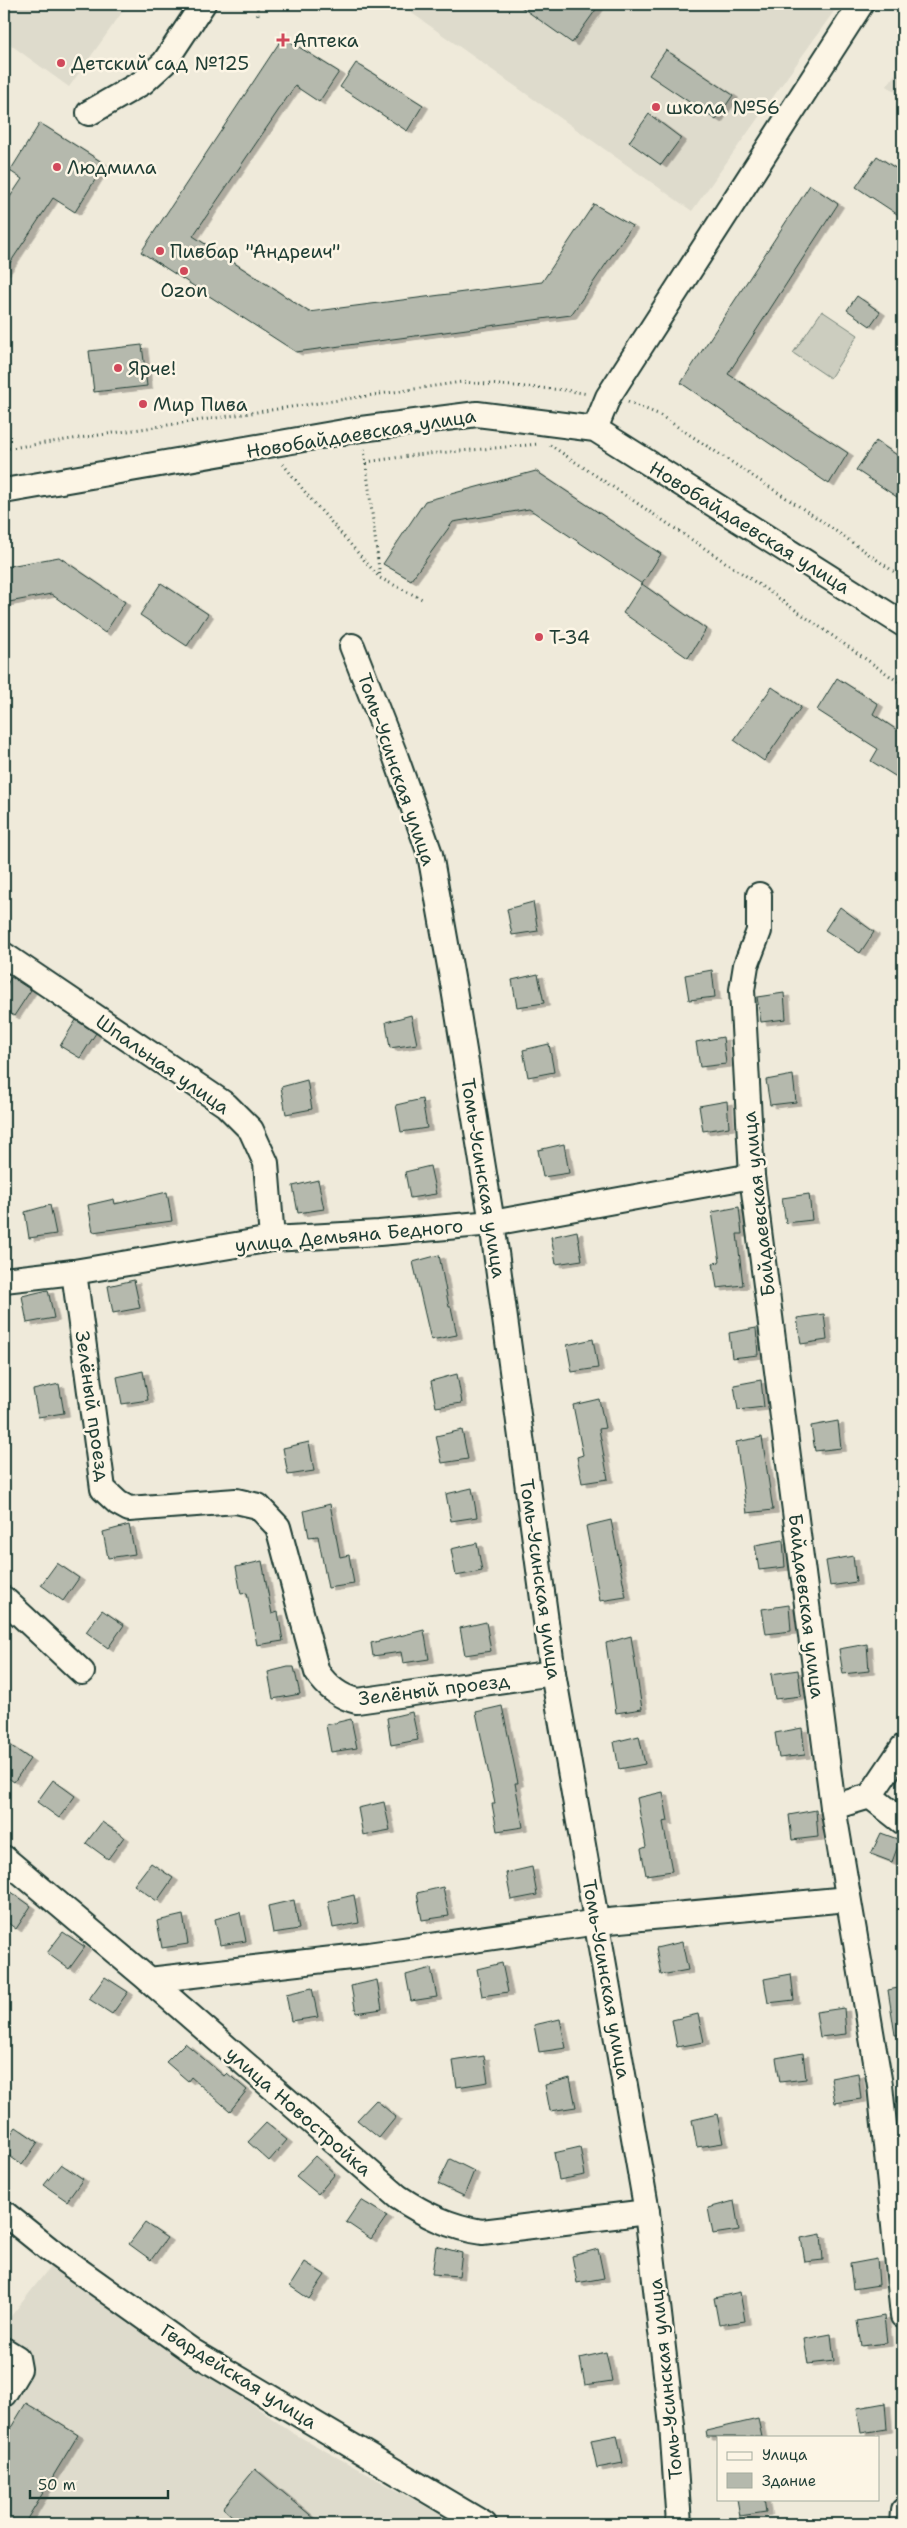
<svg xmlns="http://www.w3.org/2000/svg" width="907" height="2528" viewBox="0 0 907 2528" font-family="'Shantell Sans',sans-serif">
  <defs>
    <filter id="shadow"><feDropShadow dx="5.5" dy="3" stdDeviation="0" flood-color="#0004"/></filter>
  </defs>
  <rect width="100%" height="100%" fill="#efeada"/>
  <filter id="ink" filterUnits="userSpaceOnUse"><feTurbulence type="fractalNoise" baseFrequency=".02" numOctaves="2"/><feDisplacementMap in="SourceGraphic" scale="10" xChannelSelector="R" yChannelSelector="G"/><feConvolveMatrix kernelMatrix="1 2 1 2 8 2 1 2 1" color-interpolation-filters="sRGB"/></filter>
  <g filter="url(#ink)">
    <g fill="#dedbcc">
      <polygon points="4,4 128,4 69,87 4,40"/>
      <polygon points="399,4 839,4 692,211"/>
      <polygon points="903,63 903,97 887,86"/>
      <polygon points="54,2262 291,2432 458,2524 4,2524 4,2397 25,2364 4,2347 4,2325"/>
    </g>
    <polygon fill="#cccdbf" stroke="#76857a" points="822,311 858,335 830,378 793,353"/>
    <g fill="#b5b9ad" stroke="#1f3d34" filter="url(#shadow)">
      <polygon points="517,4 600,4 572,43"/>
      <polygon points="283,37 339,72 319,102 295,86 193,236 309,312 542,282 594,204 632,226 571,315 296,352 141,252"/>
      <polygon points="666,50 733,95 716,120 649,75"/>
      <polygon points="356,63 423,105 407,131 340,87"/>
      <polygon points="649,114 681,138 661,165 629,142"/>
      <polygon points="40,123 105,164 75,212 53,198 4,272 4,206 22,179 10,171"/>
      <polygon points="877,156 903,173 903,218 856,187"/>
      <polygon points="810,185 838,204 728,374 848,453 829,484 681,383"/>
      <polygon points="857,296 880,312 870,326 847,310"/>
      <polygon points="142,345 147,386 94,392 89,351"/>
      <polygon points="876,441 903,459 903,501 856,470"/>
      <polygon points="536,471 661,554 642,584 529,509 453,522 411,580 383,564 425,501"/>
      <polygon points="59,557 125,602 105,633 51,594 4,603 4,567"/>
      <polygon points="161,583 208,614 187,646 140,615"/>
      <polygon points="642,584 706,629 688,658 623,613"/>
      <polygon points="837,678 878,704 873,714 903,734 903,781 871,761 878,749 817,710"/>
      <polygon points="772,687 801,707 764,761 734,740"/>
      <polygon points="533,902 538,931 512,935 507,909"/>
      <polygon points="840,907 874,932 860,953 825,930"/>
      <polygon points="712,970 715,997 689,1000 685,975"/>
      <polygon points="538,974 544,1003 517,1007 512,980"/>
      <polygon points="11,977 31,990 14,1016 4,1010 4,990"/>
      <polygon points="784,993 786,1019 761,1022 757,997"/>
      <polygon points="411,1015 417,1044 390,1048 386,1022"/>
      <polygon points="76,1020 96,1033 80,1058 60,1046"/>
      <polygon points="723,1037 726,1064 700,1067 696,1042"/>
      <polygon points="549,1044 554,1072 528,1077 523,1050"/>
      <polygon points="793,1075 796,1102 770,1105 766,1080"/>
      <polygon points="307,1080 312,1109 286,1114 281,1087"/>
      <polygon points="422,1099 427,1128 401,1132 396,1105"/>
      <polygon points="727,1101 729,1127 703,1131 699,1106"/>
      <polygon points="564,1144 569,1173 543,1177 538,1150"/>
      <polygon points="430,1166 436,1194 410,1198 405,1172"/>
      <polygon points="318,1180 324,1209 298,1213 293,1186"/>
      <polygon points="167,1192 172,1221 93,1232 88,1205 114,1199 115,1204"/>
      <polygon points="809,1194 812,1220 786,1223 782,1198"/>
      <polygon points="50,1205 56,1234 29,1238 25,1212"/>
      <polygon points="739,1207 742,1234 737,1234 743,1285 717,1288 713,1263 720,1262 712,1212"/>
      <polygon points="577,1231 582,1260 556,1264 551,1237"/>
      <polygon points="439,1255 449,1307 451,1307 457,1335 431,1340 413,1262"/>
      <polygon points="134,1280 140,1308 113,1313 108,1286"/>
      <polygon points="48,1290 54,1318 27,1323 22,1296"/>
      <polygon points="824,1314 827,1340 801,1344 797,1318"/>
      <polygon points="756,1328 758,1355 732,1358 729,1333"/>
      <polygon points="593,1339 598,1368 572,1372 567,1345"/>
      <polygon points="143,1371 148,1400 122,1404 117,1377"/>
      <polygon points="457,1374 462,1403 436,1407 431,1381"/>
      <polygon points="761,1380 764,1407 738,1410 734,1385"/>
      <polygon points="59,1384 64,1413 38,1417 33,1390"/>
      <polygon points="599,1399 605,1428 599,1429 608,1479 582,1483 577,1457 583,1455 573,1405"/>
      <polygon points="838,1421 841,1448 815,1451 811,1426"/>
      <polygon points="462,1430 468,1459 442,1463 436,1436"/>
      <polygon points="762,1437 773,1510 747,1513 736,1442"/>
      <polygon points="309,1442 314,1471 288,1475 283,1448"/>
      <polygon points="472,1488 477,1517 451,1521 446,1494"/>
      <polygon points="330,1504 340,1557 349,1555 354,1584 328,1588 318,1536 309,1537 304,1511"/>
      <polygon points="611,1520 626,1597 600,1601 586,1526"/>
      <polygon points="129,1525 135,1554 108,1558 103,1532"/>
      <polygon points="783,1540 785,1567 759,1570 755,1545"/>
      <polygon points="477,1543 482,1571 456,1576 451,1549"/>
      <polygon points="853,1556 856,1582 830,1586 826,1561"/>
      <polygon points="262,1561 272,1614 278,1612 283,1641 257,1645 247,1593 241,1594 236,1567"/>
      <polygon points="57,1563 79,1578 63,1601 41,1585"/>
      <polygon points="789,1605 791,1631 766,1634 762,1609"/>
      <polygon points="102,1610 124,1625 108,1648 86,1632"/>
      <polygon points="486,1622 491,1651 465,1655 460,1628"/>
      <polygon points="424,1630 429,1659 403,1663 401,1652 373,1656 371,1643"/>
      <polygon points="631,1636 642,1709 616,1713 606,1643"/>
      <polygon points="867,1644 869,1671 843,1674 839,1649"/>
      <polygon points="288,1667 294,1667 300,1694 273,1699 268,1672"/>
      <polygon points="798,1670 801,1696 775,1699 771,1674"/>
      <polygon points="502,1706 518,1783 515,1783 523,1827 497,1831 492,1804 495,1804 476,1712"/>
      <polygon points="412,1712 418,1740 391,1745 387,1718"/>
      <polygon points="351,1719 357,1748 331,1752 326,1725"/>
      <polygon points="802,1728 805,1755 779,1758 775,1733"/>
      <polygon points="639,1736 645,1764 619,1769 614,1742"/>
      <polygon points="4,1741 30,1759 14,1782 4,1775"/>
      <polygon points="53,1780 75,1796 59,1818 37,1802"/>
      <polygon points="663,1792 668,1821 663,1822 672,1871 646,1875 641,1849 646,1847 637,1798"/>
      <polygon points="384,1802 390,1830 363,1835 358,1808"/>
      <polygon points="816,1810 818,1837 792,1840 789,1815"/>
      <polygon points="102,1822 124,1837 108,1859 86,1843"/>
      <polygon points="881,1833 900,1840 892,1862 871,1854"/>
      <polygon points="151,1863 173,1878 157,1901 134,1885"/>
      <polygon points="532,1867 537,1895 511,1900 506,1873"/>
      <polygon points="443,1887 449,1916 422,1920 417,1893"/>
      <polygon points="10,1891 31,1906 16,1929 4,1920 4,1899"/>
      <polygon points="354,1895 359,1923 333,1928 328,1901"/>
      <polygon points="294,1900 299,1929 273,1933 268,1906"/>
      <polygon points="240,1912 246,1941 220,1945 215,1919"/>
      <polygon points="183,1915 188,1944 162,1948 157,1921"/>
      <polygon points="63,1932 85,1947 69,1969 47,1953"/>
      <polygon points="682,1942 688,1970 661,1975 656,1948"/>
      <polygon points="502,1963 508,1992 482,1996 477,1969"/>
      <polygon points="431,1968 437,1997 411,2001 406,1975"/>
      <polygon points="791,1974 794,2000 768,2003 764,1979"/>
      <polygon points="105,1977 128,1992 112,2014 89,1999"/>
      <polygon points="377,1980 382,2009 356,2013 351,1986"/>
      <polygon points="903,1987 903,2035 895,2035 888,1990"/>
      <polygon points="312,1988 318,2017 291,2021 286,1994"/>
      <polygon points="844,2008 846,2034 820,2037 816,2012"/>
      <polygon points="698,2014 704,2042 677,2047 672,2020"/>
      <polygon points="560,2019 566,2048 539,2052 534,2025"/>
      <polygon points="185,2043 224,2076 227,2073 247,2090 230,2111 191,2077 188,2081 166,2062"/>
      <polygon points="803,2053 806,2079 780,2082 776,2058"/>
      <polygon points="484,2056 488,2082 457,2087 453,2061"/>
      <polygon points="858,2073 861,2099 835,2103 831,2078"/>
      <polygon points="570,2078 576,2107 550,2111 545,2085"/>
      <polygon points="376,2100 396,2117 379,2138 357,2120"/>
      <polygon points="717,2114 723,2143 697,2147 692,2120"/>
      <polygon points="266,2123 287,2140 269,2161 248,2142"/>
      <polygon points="16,2127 38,2142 22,2165 4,2152 4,2143"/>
      <polygon points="580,2147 585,2175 559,2180 554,2153"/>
      <polygon points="315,2156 335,2174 318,2194 296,2176"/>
      <polygon points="450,2159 474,2171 464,2196 438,2184"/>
      <polygon points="61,2164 83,2179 67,2201 44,2185"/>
      <polygon points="361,2200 387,2216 371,2239 346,2222"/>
      <polygon points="734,2201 739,2230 713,2234 708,2208"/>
      <polygon points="145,2223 167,2238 151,2260 129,2244"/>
      <polygon points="821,2234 823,2260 805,2262 801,2238"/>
      <polygon points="436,2246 462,2253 459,2276 432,2274"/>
      <polygon points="598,2249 604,2278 577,2283 572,2256"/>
      <polygon points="877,2259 879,2285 853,2289 850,2264"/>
      <polygon points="305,2262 325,2275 309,2299 290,2286"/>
      <polygon points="740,2292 745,2321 719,2325 714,2298"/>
      <polygon points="884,2316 887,2343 861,2346 857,2321"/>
      <polygon points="831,2334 834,2361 808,2364 804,2339"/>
      <polygon points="606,2352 612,2381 585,2385 580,2358"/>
      <polygon points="26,2403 78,2435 24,2524 4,2524 4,2439"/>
      <polygon points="885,2403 887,2429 861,2433 857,2408"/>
      <polygon points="758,2419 762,2437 707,2437 706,2431"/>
      <polygon points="617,2435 623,2463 597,2468 591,2440"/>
      <polygon points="255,2469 321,2524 241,2524 223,2508"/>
      <polygon points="737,2499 764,2499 766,2512 740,2516"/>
    </g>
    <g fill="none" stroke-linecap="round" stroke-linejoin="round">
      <g stroke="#1f3d34" stroke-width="28">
        <g id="minor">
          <polyline points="89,113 143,82 164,63 203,4"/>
          <polyline points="595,429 608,397 861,4"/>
          <polyline points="4,491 361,429 477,414 595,429 903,624"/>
          <polyline points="352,646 396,758 430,854 454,989 492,1223 553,1673 647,2212 672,2425 679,2524"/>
          <polyline points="759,895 759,931 746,965 742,990 752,1176 833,1807 880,2085 903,2316"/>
          <polyline points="4,955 226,1105 251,1130 266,1163 272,1239"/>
          <path d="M74,1272l29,217 15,14 11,6 107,-8 22,5 20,21 39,145c10,15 23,25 40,29l196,-28"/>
          <polyline points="4,1280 74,1272 272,1239 379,1233 492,1223 752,1176"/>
          <polyline points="4,1599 82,1672"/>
          <polyline points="870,1796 903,1822"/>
          <polyline points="833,1807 870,1796 903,1747"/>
          <path d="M4,1858l145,122 249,217c27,18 52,30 84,35l165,-20"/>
          <polyline points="149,1980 368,1955 598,1922 848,1899"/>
          <polyline points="4,2213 50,2250 192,2351 484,2524"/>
          <polyline points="4,2350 17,2358 19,2369 4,2394"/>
          <polyline points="902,2524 903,2511"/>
        </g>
      </g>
      <g stroke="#1f3d34" stroke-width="3" stroke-dasharray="1 4" stroke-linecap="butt">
        <polyline points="257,4 258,15"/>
        <polyline points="628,402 658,414 820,520 903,578"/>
        <polyline points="550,445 761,586 903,685"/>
        <polyline points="4,449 462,382 565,390 588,394"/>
        <polyline points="364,449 380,577"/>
        <polyline points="366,462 416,455 539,444"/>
        <polyline points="283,464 309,497 380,578 424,600"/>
      </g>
      <use href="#minor" stroke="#fcf5e5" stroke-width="24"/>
    </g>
  </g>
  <g fill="#d1495b" stroke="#fcf5e5" stroke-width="2">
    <path d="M280.5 32.5h5v5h5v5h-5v5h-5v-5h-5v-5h5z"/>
    <circle cx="61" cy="63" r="5"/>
    <circle cx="656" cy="107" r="5"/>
    <circle cx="57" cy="167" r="5"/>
    <circle cx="160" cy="251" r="5"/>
    <circle cx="184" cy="271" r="5"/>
    <circle cx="118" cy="368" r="5"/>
    <circle cx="143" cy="404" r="5"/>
    <circle cx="539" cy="637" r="5"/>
  </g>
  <g text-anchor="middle" stroke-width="5" stroke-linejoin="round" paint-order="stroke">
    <g font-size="19" fill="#1f3d34" stroke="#fcf5e5" text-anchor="start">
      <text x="293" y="47">Аптека</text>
      <text x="71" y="70">Детский сад №125</text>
      <text x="666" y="114">школа №56</text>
      <text x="67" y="174">Людмила</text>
      <text x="170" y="258">Пивбар "Андреич"</text>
      <text x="184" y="297" text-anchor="middle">Ozon</text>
      <text x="128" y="375">Ярче!</text>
      <text x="153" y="411">Мир Пива</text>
      <text x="549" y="644">T-34</text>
    </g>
    <g font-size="19" fill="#1f3d34" stroke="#fcf5e5">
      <text transform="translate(361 433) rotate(-9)" y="7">Новобайдаевская улица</text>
      <text transform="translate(750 527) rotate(32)" y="7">Новобайдаевская улица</text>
      <text transform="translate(397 769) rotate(71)" y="7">Томь-Усинская улица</text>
      <text transform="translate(163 1064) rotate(35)" y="7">Шпальная улица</text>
      <text transform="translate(484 1178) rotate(81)" y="7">Томь-Усинская улица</text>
      <text transform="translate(758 1204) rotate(-96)" y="7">Байдаевская улица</text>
      <text transform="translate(349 1235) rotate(-5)" y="7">улица Демьяна Бедного</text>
      <text transform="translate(93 1406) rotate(82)" y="7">Зелёный проезд</text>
      <text transform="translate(541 1579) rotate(82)" y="7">Томь-Усинская улица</text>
      <text transform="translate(807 1606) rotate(83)" y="7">Байдаевская улица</text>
      <text transform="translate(434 1689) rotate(-7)" y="7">Зелёный проезд</text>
      <text transform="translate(607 1979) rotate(80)" y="7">Томь-Усинская улица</text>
      <text transform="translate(299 2111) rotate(41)" y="7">улица Новостройка</text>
      <text transform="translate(239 2376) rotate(32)" y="7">Гвардейская улица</text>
      <text transform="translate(665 2379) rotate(-96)" y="7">Томь-Усинская улица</text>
    </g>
  </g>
  <rect width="907" height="2528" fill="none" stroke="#fcf5e5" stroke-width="20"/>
  <rect x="10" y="10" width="887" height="2508" fill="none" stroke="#1f3d34" stroke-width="2" filter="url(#ink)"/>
  <rect x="717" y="2436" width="162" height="65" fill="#fcf5e5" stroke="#a4ab9e"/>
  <rect x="727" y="2452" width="25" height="8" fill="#fcf5e5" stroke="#a4ab9e"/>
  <text x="762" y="2460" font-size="15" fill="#1f3d34">Улица</text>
  <rect x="727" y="2473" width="25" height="15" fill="#b5b9ad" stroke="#a4ab9e"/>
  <text x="762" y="2486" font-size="15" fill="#1f3d34">Здание</text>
  <path d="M30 2490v8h138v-8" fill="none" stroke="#1f3d34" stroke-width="2.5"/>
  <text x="38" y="2490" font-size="15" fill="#1f3d34" stroke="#fcf5e5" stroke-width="4" paint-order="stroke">50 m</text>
</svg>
